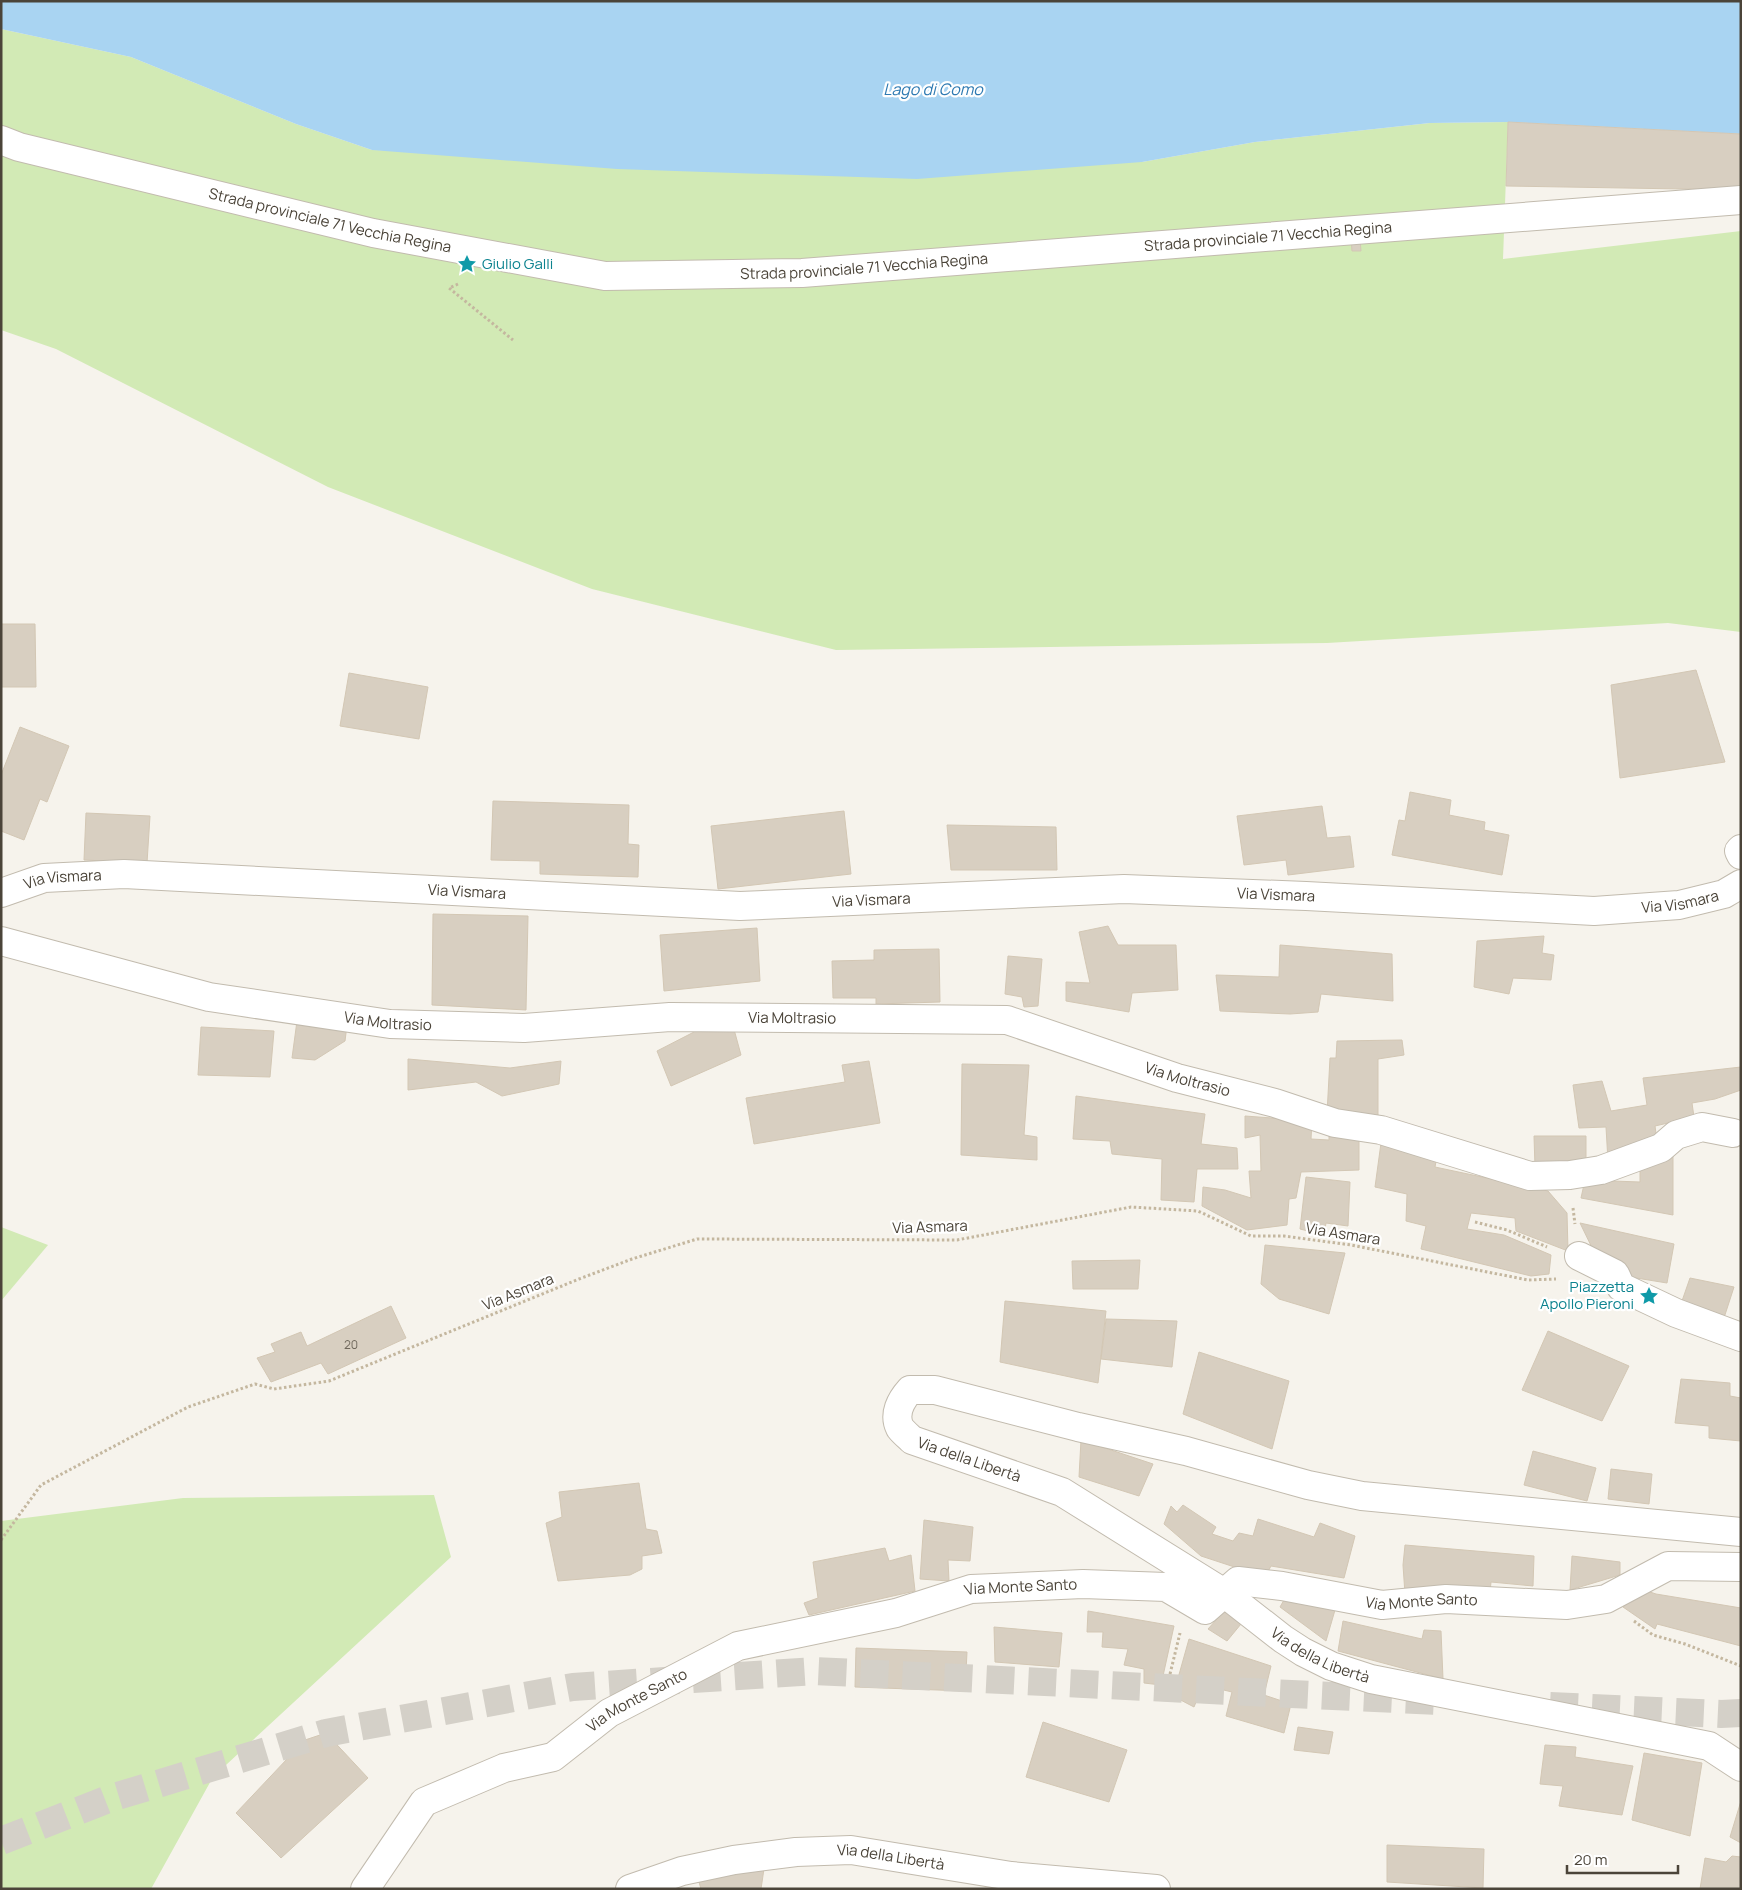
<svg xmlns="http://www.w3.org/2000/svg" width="1742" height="1890" viewBox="0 0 1742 1890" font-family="Manrope,sans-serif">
  <rect width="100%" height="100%" fill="#f6f3ec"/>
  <g fill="#d2eab5">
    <polygon points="1,29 131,57 296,124 372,150 1142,162 1255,142 1430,123 1508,122 1503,259 1741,231 1741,632 1668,623 1327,643 836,650 592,589 328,487 56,349 1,330"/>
    <polygon points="1,1227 48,1245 1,1301"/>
    <polygon points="434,1495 451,1557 213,1777 151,1889 1,1889 1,1521 183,1498"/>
  </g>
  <polygon fill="#a9d4f2" points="1,1 1741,1 1741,134 1508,122 1430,123 1255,142 1142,162 917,179 617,169 372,150 296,124 131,57 1,29"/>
  <g fill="#d8cfc1" stroke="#d3c7b4">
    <polygon points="1508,122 1741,134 1741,190 1506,186"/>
    <polygon points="1351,239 1360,239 1361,251 1352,251"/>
    <polygon points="1,624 35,624 36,687 1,687"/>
    <polygon points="1696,670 1725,762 1620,778 1611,685"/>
    <polygon points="349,673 428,687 419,739 340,726"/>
    <polygon points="20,727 69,746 47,802 40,799 24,840 1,831 1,775"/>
    <polygon points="1410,792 1451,800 1449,815 1485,822 1484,830 1509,835 1502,875 1392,855 1399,820 1405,821"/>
    <polygon points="493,801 629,805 628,844 639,845 638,877 540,874 540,861 491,860"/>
    <polygon points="1322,806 1327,838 1350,836 1354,867 1288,875 1286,860 1244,865 1237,816"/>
    <polygon points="844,811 851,874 718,889 711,826"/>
    <polygon points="86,813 150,816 147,863 84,860"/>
    <polygon points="947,825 1056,827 1057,870 951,870"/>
    <polygon points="433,914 528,916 526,1010 432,1005"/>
    <polygon points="1108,926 1118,945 1176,945 1178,990 1132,993 1129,1012 1066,1001 1066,982 1090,983 1079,932"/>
    <polygon points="757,928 760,981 664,991 660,935"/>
    <polygon points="1544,936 1542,953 1554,955 1551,980 1513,978 1509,994 1474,987 1477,941"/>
    <polygon points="1280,945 1392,954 1393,1001 1321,994 1318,1012 1290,1014 1220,1011 1216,975 1279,977"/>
    <polygon points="939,949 940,1002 876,1004 876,998 833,998 832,961 874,960 874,950"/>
    <polygon points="1008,956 1042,959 1038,1006 1024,1007 1022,997 1005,994"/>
    <polygon points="297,1021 347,1025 345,1041 315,1060 292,1058"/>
    <polygon points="732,1022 741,1055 671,1086 657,1051 694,1032 695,1026"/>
    <polygon points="201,1027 274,1031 270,1077 198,1075"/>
    <polygon points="1402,1040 1404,1055 1378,1059 1378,1117 1327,1114 1330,1058 1336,1058 1337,1041"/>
    <polygon points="408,1059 510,1068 561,1061 559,1084 502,1096 476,1082 408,1090"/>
    <polygon points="869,1061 880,1123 754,1144 746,1098 845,1082 842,1065"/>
    <polygon points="962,1064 1029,1065 1024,1135 1037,1137 1037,1160 961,1155"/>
    <polygon points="1741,1067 1741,1090 1715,1099 1692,1103 1694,1117 1655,1126 1657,1141 1608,1161 1606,1127 1579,1128 1573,1085 1602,1081 1611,1111 1647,1105 1643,1078"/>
    <polygon points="1076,1096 1205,1114 1201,1144 1237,1148 1238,1169 1197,1169 1194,1202 1161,1200 1162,1159 1112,1154 1110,1141 1073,1139"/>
    <polygon points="1245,1116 1312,1121 1311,1139 1329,1140 1329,1134 1359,1138 1359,1170 1301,1172 1296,1198 1289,1199 1287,1225 1247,1230 1202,1206 1203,1187 1225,1190 1251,1198 1249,1171 1261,1171 1260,1135 1245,1138"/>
    <polygon points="1534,1136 1586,1136 1586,1166 1535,1167"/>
    <polygon points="1381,1143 1437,1156 1435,1167 1548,1191 1567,1213 1568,1251 1516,1231 1515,1218 1471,1213 1467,1229 1504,1235 1551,1255 1549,1274 1531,1276 1421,1249 1426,1226 1406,1221 1407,1194 1375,1187"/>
    <polygon points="1673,1153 1673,1215 1581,1198 1585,1180 1640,1182 1640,1165"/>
    <polygon points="1306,1177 1350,1182 1348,1226 1326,1223 1324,1235 1300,1229"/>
    <polygon points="1580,1223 1674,1244 1667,1283 1630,1277 1597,1258"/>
    <polygon points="1265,1245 1345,1253 1329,1314 1279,1299 1261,1284"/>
    <polygon points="1140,1260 1138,1289 1073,1289 1072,1261"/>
    <polygon points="1690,1278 1734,1287 1722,1324 1682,1301"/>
    <polygon points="1005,1301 1106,1311 1098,1383 1000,1362"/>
    <polygon points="391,1306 406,1338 328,1374 321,1363 271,1382 257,1358 275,1352 271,1344 301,1332 307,1346"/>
    <polygon points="1106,1319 1177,1321 1172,1367 1101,1359"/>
    <polygon points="1548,1331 1629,1366 1602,1421 1522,1390"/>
    <polygon points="1199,1352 1289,1381 1272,1449 1183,1414"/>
    <polygon points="1681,1379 1730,1383 1730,1396 1741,1398 1741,1441 1709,1438 1709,1426 1675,1423"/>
    <polygon points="1081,1440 1153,1464 1139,1496 1079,1477"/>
    <polygon points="1533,1451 1596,1468 1587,1501 1524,1485"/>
    <polygon points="1611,1469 1652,1474 1649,1504 1608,1499"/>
    <polygon points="639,1483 646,1529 657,1531 662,1553 642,1556 642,1569 630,1575 558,1581 546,1523 562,1517 559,1492"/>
    <polygon points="1183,1505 1216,1527 1212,1534 1233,1541 1239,1533 1253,1536 1258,1519 1314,1537 1320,1523 1355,1536 1344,1578 1271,1566 1265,1577 1201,1556 1164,1524 1171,1506 1177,1512"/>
    <polygon points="924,1520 973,1527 970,1561 948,1560 949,1581 920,1579"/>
    <polygon points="1405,1545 1534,1556 1533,1586 1491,1582 1490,1592 1405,1594 1403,1565"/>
    <polygon points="885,1548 889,1561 911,1555 915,1591 809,1615 804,1603 818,1598 813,1562"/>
    <polygon points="1572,1556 1620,1562 1620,1575 1570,1590"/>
    <polygon points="1644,1590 1656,1594 1741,1608 1741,1646 1657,1624 1655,1629 1623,1607"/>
    <polygon points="1284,1600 1335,1610 1326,1641 1280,1607"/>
    <polygon points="1225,1610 1241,1624 1227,1641 1208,1629"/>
    <polygon points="1088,1611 1174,1626 1161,1685 1144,1683 1144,1669 1124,1665 1128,1649 1102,1647 1103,1632 1087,1632"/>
    <polygon points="1343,1621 1422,1639 1424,1630 1441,1631 1443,1679 1338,1651"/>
    <polygon points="994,1627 1062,1633 1059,1667 995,1662"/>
    <polygon points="1189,1639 1271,1666 1264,1695 1291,1704 1284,1733 1226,1716 1232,1692 1203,1685 1194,1707 1173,1696"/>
    <polygon points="856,1648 967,1652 965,1691 855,1687"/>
    <polygon points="1043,1722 1127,1750 1109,1802 1026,1777"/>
    <polygon points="1298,1727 1333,1732 1329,1754 1294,1750"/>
    <polygon points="326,1733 368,1778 281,1858 236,1813 305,1740"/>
    <polygon points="1545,1745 1576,1747 1575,1757 1633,1766 1622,1815 1559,1806 1563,1786 1540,1784"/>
    <polygon points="1644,1753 1702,1763 1690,1836 1632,1820"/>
    <polygon points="1741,1801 1741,1843 1730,1837"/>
    <polygon points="1387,1845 1484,1849 1483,1888 1387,1882"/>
    <polygon points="1732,1856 1741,1857 1741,1889 1700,1889 1705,1858 1726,1862"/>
    <polygon points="765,1862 761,1889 701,1889 697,1875"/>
  </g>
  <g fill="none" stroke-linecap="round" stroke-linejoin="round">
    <g stroke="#d4d0c8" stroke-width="28" stroke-dasharray="28 14" stroke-linecap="butt">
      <polyline points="1550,1706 1721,1714 1741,1713"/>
      <polyline points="1,1841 111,1798 326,1733 573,1687 815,1671 1437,1701"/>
    </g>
    <g stroke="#c2bbae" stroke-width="30">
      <g id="minor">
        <path id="s1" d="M1,140l18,7 354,86 232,43 197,-3 939,-73"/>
        <polyline points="1741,849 1739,851 1741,855"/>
        <path id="s2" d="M1,893l43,-15 80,-4 616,32 384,-17 182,7 288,15 85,-6 45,-11 17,-10"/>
        <path id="s3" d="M1,941l208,56 181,27 134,4 146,-11 337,3 170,58 98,25 60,20 46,7 149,46 40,-1 31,-5 60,-22 15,-13 26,-8 31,6"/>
        <polyline points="1579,1256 1615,1274 1621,1287 1676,1313 1741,1337"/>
        <path id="s4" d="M1741,1532l-379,-36 -54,-11 -122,-34 -108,-24 -143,-37h-25c-9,10 -17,24 -10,38 3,4 9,9 12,12l150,52 162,101 59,46 20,13 28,14 40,13 338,67 32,21"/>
        <path id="s5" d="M365,1889l59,-87 80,-34 49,-11 56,-44 129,-67 158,-33 75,-24 112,-5 83,3 39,23 33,-29 44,5 100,19 64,-6 121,6 39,-6 62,-33 73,1"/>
        <path id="s6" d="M630,1889l52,-18 52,-11 62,-8 55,-2 160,26 145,13"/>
      </g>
    </g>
    <g stroke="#c4b79f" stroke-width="3" stroke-dasharray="2.5 2.5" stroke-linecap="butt">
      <polyline points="458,284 449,288 513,340"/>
      <polyline points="1573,1208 1575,1224"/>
      <polyline points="1475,1222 1507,1230 1547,1247"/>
      <polyline points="1,1540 41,1485 188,1407 255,1384 274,1389 329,1381 579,1279 632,1259 697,1239 957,1240 1131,1207 1198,1211 1251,1236 1284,1236 1351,1245 1528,1280 1556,1279"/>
      <polyline points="1634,1621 1653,1635 1685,1644 1741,1666"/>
      <polyline points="1170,1674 1180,1633"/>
    </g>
    <use href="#minor" stroke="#fff" stroke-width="28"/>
  </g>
  <defs>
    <g id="sight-bare" transform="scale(1.5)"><path d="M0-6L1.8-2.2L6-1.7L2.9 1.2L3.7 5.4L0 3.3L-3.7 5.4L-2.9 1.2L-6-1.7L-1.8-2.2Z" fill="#0f9aa8" stroke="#fff" stroke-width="2.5" paint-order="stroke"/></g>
  </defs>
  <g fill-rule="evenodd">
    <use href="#sight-bare" x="467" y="264"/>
    <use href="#sight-bare" x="1649" y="1296"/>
  </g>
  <g text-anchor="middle" stroke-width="4.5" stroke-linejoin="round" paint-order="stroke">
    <g font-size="12" fill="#6e675b">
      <text x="351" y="1349">20</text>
    </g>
    <g font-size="15" fill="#4b4439" stroke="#fff">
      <text dy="5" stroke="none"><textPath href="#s1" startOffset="339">Strada provinciale 71 Vecchia Regina</textPath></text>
      <text dy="5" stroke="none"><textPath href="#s1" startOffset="1284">Strada provinciale 71 Vecchia Regina</textPath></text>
      <text dy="5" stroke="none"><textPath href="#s1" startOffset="879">Strada provinciale 71 Vecchia Regina</textPath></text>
      <text dy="5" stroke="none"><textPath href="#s2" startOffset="64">Via Vismara</textPath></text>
      <text dy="5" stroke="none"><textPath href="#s2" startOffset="469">Via Vismara</textPath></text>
      <text dy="5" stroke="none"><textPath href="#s2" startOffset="1279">Via Vismara</textPath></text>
      <text dy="5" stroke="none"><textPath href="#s2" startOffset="874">Via Vismara</textPath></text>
      <text dy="5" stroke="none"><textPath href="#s2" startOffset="1684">Via Vismara</textPath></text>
      <text dy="5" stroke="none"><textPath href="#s3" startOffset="801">Via Moltrasio</textPath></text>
      <text dy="5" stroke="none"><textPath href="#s3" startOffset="396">Via Moltrasio</textPath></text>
      <text dy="5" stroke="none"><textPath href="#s3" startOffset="1206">Via Moltrasio</textPath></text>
      <text transform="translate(930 1227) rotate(-2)" y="5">Via Asmara</text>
      <text transform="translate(1343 1234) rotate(9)" y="5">Via Asmara</text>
      <text transform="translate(518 1292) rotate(-22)" y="5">Via Asmara</text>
      <text dy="5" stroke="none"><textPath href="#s4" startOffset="965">Via della Libertà</textPath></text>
      <text dy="5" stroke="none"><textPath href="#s5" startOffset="749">Via Monte Santo</textPath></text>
      <text dy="5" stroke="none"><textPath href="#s5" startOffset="1169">Via Monte Santo</textPath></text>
      <text dy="5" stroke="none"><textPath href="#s4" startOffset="1370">Via della Libertà</textPath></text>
      <text dy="5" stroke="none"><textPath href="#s5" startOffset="344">Via Monte Santo</textPath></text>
      <text dy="5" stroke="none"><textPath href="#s6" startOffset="266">Via della Libertà</textPath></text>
    </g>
    <g font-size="15" fill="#0d838f" stroke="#fff" text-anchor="start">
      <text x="482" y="269">Giulio Galli</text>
      <text x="1634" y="1292" text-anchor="end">Piazzetta<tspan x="1634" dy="17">Apollo Pieroni</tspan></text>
    </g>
    <g font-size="16" font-style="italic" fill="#2e7ab2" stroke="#fff">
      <text x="933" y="95">Lago di Como</text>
    </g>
  </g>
  <rect width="1742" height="1890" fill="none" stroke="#4b4439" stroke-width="5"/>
  <path d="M1567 1865v8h111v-8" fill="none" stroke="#4b4439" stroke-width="2.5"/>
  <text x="1574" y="1865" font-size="15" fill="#4b4439" stroke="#ffffff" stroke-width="4" paint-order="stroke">20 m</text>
</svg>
